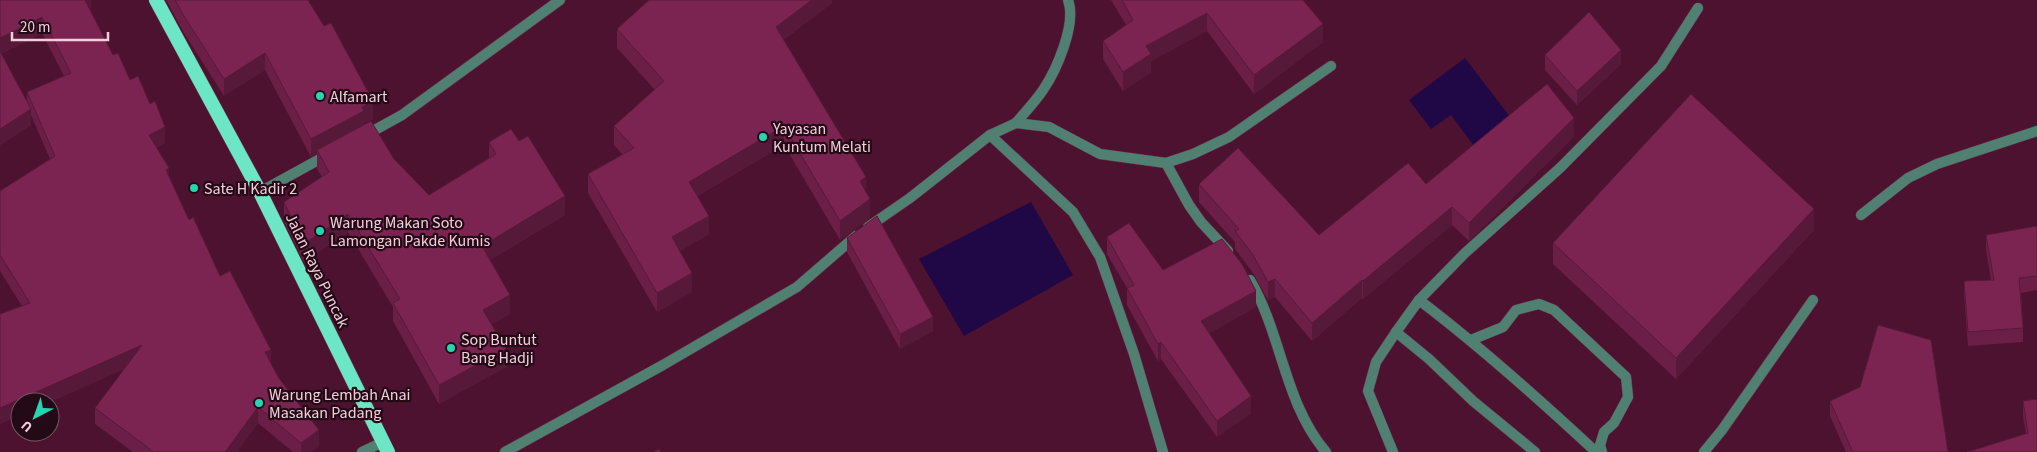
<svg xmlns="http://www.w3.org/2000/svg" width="2037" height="452" viewBox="0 0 2037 452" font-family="'Source Sans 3',sans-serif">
  <rect width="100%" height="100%" fill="#4d1230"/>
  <g fill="#1f0845">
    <polygon points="1465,58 1514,122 1477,150 1451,115 1431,129 1409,100"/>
    <polygon points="1031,202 1073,275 964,336 919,259"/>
  </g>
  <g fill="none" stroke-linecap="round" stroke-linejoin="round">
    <g stroke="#6b344f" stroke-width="11">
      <g id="service">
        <path d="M1419,300c62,47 120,99 177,152"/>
        <polyline points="1396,332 1429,359 1473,401 1535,452"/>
        <polyline points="1471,340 1503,327 1516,310 1539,304 1554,310 1626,377 1628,397 1614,423 1604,432 1600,445 1602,452"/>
        <polyline points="1393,452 1368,391 1376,362 1396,332 1419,300 1465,253 1560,168 1661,66 1698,8"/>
        <polyline points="1704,452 1722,430 1813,300"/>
      </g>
    </g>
    <g stroke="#6b344f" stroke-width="11">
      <g id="minor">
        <path d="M1016,123c9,-11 19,-21 27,-33 13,-19 34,-66 25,-90"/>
        <polyline points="990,135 1073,212 1100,257 1134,354 1163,452"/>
        <polyline points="364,136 402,115 560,0"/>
        <polyline points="1166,163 1189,205 1201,222 1228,251"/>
        <polyline points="260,192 329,154"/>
        <polyline points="1861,215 1908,178 1937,164 2037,131"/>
        <polyline points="868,227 910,198 990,135 1016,123 1049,127 1100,154 1166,163 1193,154 1229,137 1331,66"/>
        <path d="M1250,280c32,54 34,123 76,172"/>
        <polyline points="362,452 383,442"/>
        <polyline points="505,452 663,365 797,287 856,236"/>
      </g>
    </g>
    <g stroke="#6b344f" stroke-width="15">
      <polyline id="trunk" points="156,0 260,192 388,452"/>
    </g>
    <use href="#service" stroke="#4f8072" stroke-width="10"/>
    <use href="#minor" stroke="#4f8072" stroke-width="10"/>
    <use href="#trunk" stroke="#6ce6c4" stroke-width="14"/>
  </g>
  <g fill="#6b1f46" fill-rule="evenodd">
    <path d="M0,0h91v8h-2l24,47 17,25 35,63 -9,5 33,72 31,56 99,170 -8,6h-18l-35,-29 -21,29h-104l-38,-28v-16l29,-39 -74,33h-30v13l-20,9v-110l22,-8 -22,-35v-80l50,-32 -19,-44v10l-31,20zM42,33l22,43 -37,16v11l-26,-49z"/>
    <polygon points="166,0 308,0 373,119 364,123 364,125 394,159 429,195 489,158 489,142 565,215 490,260 510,314 491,324 506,367 439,404 393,321 393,307 348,232 304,262 284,221 284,202 322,177 317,169 317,153 311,157 265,70 224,96 184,33"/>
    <polygon points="832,0 832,3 783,40 866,192 870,218 840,240 784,145 697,196 709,234 680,251 692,292 657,312 588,193 588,174 623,155 614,145 614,126 655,90 617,48 617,29"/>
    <polygon points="1111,0 1303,0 1323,42 1254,94 1207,31 1151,61 1151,72 1123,91 1103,59 1103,41 1126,25"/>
    <polygon points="1545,55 1621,64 1577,105 1545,70"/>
    <polygon points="1574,136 1469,241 1452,225 1363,299 1362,298 1312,341 1275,297 1268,300 1253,273 1235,249 1235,242 1199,202 1199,184 1319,235 1426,184"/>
    <polygon points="2037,226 2037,290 2021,293 2023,328 2023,342 1968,346 1964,295 1964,281 1991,280 1986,250 1986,235"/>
    <polygon points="1814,230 1676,379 1553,264 1553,243"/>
    <polygon points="1107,237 1163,270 1256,307 1209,333 1251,413 1217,437 1161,359 1158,361 1127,305 1127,288 1107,254"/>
    <polygon points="847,238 933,331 900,349 847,252"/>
    <polygon points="1830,401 1948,452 1846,452 1830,416"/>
    <polygon points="2023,401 2037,452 2026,434 2023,416"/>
  </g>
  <g fill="#571939">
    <polygon points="83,0 91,0 91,8 83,12"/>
    <polygon points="812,0 832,0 832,3 776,45 776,27"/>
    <polygon points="1207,13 1207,31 1151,61 1151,72 1123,91 1123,72 1146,46"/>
    <polygon points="42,17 42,33 0,54 0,38"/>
    <polygon points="1323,24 1323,42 1254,94 1254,75"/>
    <polygon points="1621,50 1621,64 1577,105 1577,91"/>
    <polygon points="265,53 265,70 224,96 224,79"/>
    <polygon points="373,101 373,119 364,123 364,128 317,150 317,153 311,157 311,139 362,107"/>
    <polygon points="31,109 31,125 0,145 0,129"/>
    <polygon points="1574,118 1574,136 1469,241 1469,223"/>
    <polygon points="784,126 784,145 689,200 689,182"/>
    <polygon points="165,127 165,143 149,151 149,135"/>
    <polygon points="169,168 169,184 166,170"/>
    <polygon points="866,177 866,196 860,181"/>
    <polygon points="565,196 565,215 482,265 482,246"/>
    <polygon points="870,199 870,218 840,240 840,221"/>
    <polygon points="1452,207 1452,225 1363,299 1363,281"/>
    <polygon points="1814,209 1814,230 1676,379 1676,358"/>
    <polygon points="348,214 348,232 304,262 304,244"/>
    <polygon points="709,216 709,234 672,256 672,237"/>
    <polygon points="692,273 692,292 657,312 657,293"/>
    <polygon points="1275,279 1275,297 1268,300 1268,282"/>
    <polygon points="1362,280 1362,298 1312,341 1312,323"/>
    <polygon points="1256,291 1256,307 1201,337 1201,321"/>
    <polygon points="510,295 510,314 483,328 483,310"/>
    <polygon points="933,317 933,331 900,349 900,334"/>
    <polygon points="1161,342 1161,359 1158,361 1158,344"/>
    <polygon points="142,345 142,361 50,402 20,402 20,415 0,424 0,408"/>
    <polygon points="506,349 506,367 439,404 439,385"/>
    <polygon points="271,350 271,366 265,352"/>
    <polygon points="1251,396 1251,413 1217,437 1217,421"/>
    <polygon points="258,407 258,423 237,452 225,452"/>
    <polygon points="319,430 319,446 311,452 301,452 301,443"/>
  </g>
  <g fill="#7c2451" stroke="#571939">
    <polygon points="0,0 85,0 113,55 118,53 130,80 138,76 150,104 155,101 165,127 149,135 169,168 166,170 189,220 193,217 220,276 230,271 271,350 265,352 278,377 319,430 301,443 258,407 225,452 154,452 95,408 142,345 0,408 0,314 30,303 0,255 0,191 55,156 27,92 71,73 42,17 0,38"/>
    <polygon points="175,0 308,0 324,26 331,23 373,101 362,107 364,111 311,139 265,53 224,79 184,16"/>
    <polygon points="649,0 812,0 776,27 866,177 860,181 870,199 840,221 784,126 689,182 709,216 672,237 692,273 657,293 588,174 634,148 614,126 664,81 617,29"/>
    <polygon points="1122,0 1303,0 1323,24 1254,75 1207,13 1146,46 1151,54 1123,72 1103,41 1133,20"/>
    <polygon points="1589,12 1621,50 1577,91 1545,55"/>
    <polygon points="0,51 31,109 0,129"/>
    <polygon points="1547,84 1574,118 1469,223 1452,207 1363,281 1362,280 1312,323 1275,279 1268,282 1253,255 1235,231 1239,229 1199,184 1238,148 1319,235 1408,163 1426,184"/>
    <polygon points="1691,94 1814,209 1676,358 1553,243"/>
    <polygon points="371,121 394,159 429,195 496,154 489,142 511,129 519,141 528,136 565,196 482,246 510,295 483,310 506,349 439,385 393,303 400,299 348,214 304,244 284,202 329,172 317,150"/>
    <polygon points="877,216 933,317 900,334 847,238"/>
    <polygon points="1129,223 1163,270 1222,239 1242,264 1256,291 1201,321 1251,396 1217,421 1161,342 1158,344 1127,288 1134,285 1107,237"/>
    <polygon points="2037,226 2037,276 2019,278 2023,328 1968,332 1964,281 1994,280 1986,235"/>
    <polygon points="1878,325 1931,340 1948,452 1853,452 1830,401 1860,387"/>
    <polygon points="2037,399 2037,452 1967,452 2028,433 2023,401"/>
    <polygon points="659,449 661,452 653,452"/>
  </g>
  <g fill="#24d5af" stroke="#240a16" stroke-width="2">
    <circle cx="320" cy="96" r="5"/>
    <circle cx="763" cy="137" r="5"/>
    <circle cx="194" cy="188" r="5"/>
    <circle cx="320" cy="231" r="5"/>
    <circle cx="451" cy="348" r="5"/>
    <circle cx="259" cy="403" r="5"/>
  </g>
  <g text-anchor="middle" stroke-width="4.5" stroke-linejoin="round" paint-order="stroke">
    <g font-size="16" fill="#f3cddb" stroke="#240a16" text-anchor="start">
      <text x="330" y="102">Alfamart</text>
      <text x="773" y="134">Yayasan<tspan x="773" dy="18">Kuntum Melati</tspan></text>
      <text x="204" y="194">Sate H Kadir 2</text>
      <text x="330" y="228">Warung Makan Soto<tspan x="330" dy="18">Lamongan Pakde Kumis</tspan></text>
      <text x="461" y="345">Sop Buntut<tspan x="461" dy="18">Bang Hadji</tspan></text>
      <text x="269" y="400">Warung Lembah Anai<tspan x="269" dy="18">Masakan Padang</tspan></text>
    </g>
    <g font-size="16" fill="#f3cddb" stroke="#240a16">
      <text transform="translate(318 270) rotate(64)" y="6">Jalan Raya Puncak</text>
    </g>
  </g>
  <g transform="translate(35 417) rotate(221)"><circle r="24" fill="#240a16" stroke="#775865"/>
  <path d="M0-4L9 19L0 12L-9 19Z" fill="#24d5af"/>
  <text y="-8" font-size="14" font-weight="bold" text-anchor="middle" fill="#f3cddb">U</text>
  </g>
  <path d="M12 32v8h96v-8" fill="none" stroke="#f3cddb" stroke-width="2.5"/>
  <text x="20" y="32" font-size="15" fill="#f3cddb" stroke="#240a16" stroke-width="4" paint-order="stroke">20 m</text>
</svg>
